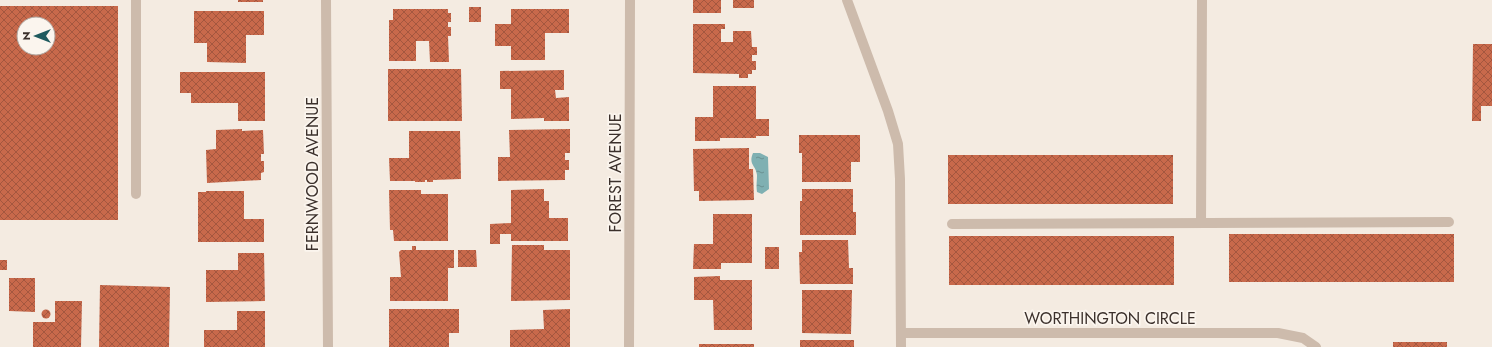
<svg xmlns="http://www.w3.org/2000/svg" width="1492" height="347" viewBox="0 0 1492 347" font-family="Jost,sans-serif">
  <defs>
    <pattern id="water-ripples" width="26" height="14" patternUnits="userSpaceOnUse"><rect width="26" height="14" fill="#7fb0b2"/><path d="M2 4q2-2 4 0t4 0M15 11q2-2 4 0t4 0" fill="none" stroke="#699091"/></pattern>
    <pattern id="building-cross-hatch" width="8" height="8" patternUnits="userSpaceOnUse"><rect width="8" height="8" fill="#c8694b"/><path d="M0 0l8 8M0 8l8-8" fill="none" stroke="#a4573f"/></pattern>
  </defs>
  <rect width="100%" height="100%" fill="#f4ebe1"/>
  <path fill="url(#water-ripples)" d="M753,153h7l8,4 1,32 -7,5 -5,-2c-1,-6 0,-11 0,-17 -1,-10 -9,-10 -4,-22z"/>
  <g fill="url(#building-cross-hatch)" fill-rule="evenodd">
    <rect x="238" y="0" width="25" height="2"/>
    <rect x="693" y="0" width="28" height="13"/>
    <rect x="733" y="0" width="21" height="8"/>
    <path d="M0,6h118v214h-118zM24,24h24v24h-24z"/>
    <rect x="469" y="7" width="12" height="15"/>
    <polygon points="393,9 448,9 448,13 451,13 451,22 448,22 448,27 451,27 451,36 448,36 449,62 430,62 429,41 416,41 416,61 389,61 389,20 393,20"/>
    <polygon points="511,9 569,9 569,33 545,33 545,60 511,60 511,46 495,46 495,24 511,24"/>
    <polygon points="194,11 264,11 264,35 246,35 246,63 207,62 207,43 194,43"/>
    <polygon points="693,24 725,24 725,29 721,29 721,42 733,42 733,31 751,31 752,47 757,47 757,55 752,55 752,61 756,61 756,70 752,70 752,74 748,74 748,78 739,78 739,74 693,73"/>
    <polygon points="1473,44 1492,44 1492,106 1481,106 1481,121 1472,121"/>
    <polygon points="388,69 461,69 462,121 388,121"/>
    <polygon points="564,70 564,90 555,90 556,98 569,97 569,121 544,121 544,118 511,119 511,89 500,89 500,71"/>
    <polygon points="180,72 265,72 265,121 238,121 238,103 191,103 191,93 180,93"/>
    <polygon points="713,86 756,86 756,119 769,119 769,136 756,136 756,138 720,138 720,141 695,141 695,117 713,117"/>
    <polygon points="242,129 242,131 263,130 264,154 261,154 261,161 264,161 264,172 261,173 261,180 207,183 206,150 216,149 216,130"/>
    <polygon points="570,129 570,153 565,153 565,160 569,160 569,170 565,170 565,180 498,181 498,157 510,157 509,130"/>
    <polygon points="409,131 460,131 461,179 433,180 433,182 427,182 427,180 425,180 425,182 415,182 415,181 390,181 389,158 409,158"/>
    <polygon points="799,135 860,135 860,162 851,162 851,182 802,182 802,153 799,153"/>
    <polygon points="749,148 749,169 753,169 754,200 699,201 699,191 694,191 693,149"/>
    <rect x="948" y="155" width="225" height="49"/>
    <polygon points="544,189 544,201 549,201 549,218 568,218 568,241 511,241 511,234 500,234 500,244 490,244 490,224 511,223 511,190"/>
    <polygon points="802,189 853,189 853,212 856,212 856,235 800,235 800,201 802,201"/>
    <polygon points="389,190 421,190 421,194 448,194 448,241 394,241 393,230 390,230"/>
    <polygon points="206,191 244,191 244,219 264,219 264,242 198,242 198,192 206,192"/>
    <polygon points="713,214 752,214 752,263 721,263 721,269 693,269 694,244 713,244"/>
    <rect x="1229" y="234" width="225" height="48"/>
    <rect x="949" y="236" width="225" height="49"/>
    <polygon points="802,240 848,240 849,268 853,268 853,284 800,284 799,252 802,252"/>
    <polygon points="512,245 544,245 544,250 570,250 570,300 511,301"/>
    <polygon points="412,246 416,246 416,250 454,250 454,268 448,268 448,301 390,301 390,277 401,277 399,252 401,250 412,250"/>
    <rect x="765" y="247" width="14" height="22"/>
    <polygon points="458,250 476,250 477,267 458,267"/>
    <polygon points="238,253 264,253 265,301 206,302 206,270 238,270"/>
    <rect x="0" y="260" width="7" height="10"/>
    <polygon points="720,276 720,280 752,280 752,330 714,330 713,300 694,300 694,277"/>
    <polygon points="9,278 35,278 35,312 9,311"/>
    <polygon points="100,285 170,287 169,347 99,347"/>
    <polygon points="802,290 852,290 851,334 802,333"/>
    <polygon points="55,301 82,301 81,347 33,347 33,322 55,322"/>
    <polygon points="389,309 459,309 459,333 449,333 449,347 389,347"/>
    <polygon points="570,309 570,347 510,347 510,330 544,329 543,310"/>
    <circle cx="46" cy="314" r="4.5"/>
    <polygon points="237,311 265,311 265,347 204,347 204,330 237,330"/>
    <rect x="800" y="340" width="54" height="7"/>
    <rect x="1393" y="342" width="54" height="5"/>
    <rect x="699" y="344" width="55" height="3"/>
  </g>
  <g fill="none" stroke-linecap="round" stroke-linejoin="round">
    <polyline stroke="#cdbbac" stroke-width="10" points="136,0 136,194"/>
    <polyline stroke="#cdbbac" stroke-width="10" points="1201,223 1202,0"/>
    <g stroke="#cdbbac" stroke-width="10">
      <polyline points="326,0 328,347"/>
      <polyline points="847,0 888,111 898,144 900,179 901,347"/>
      <polyline points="952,224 1449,222"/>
      <polyline points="901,333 1278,333 1303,338 1316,347"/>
      <polyline points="629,347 630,0"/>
    </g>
  </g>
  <g text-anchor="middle" stroke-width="3.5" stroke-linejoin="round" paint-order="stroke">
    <g font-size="16" fill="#3b302b" stroke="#fbf5ee">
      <text transform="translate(615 173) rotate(-90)" y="6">FOREST AVENUE</text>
      <text transform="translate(312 174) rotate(-90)" y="6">FERNWOOD AVENUE</text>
      <text x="1110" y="324">WORTHINGTON CIRCLE</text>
    </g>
  </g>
  <g transform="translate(36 36) rotate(270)"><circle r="19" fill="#fbf5ee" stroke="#aea6a0"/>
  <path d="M0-3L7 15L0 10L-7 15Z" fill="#1f5a5e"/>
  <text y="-6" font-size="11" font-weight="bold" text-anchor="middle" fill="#3b302b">N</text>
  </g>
</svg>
